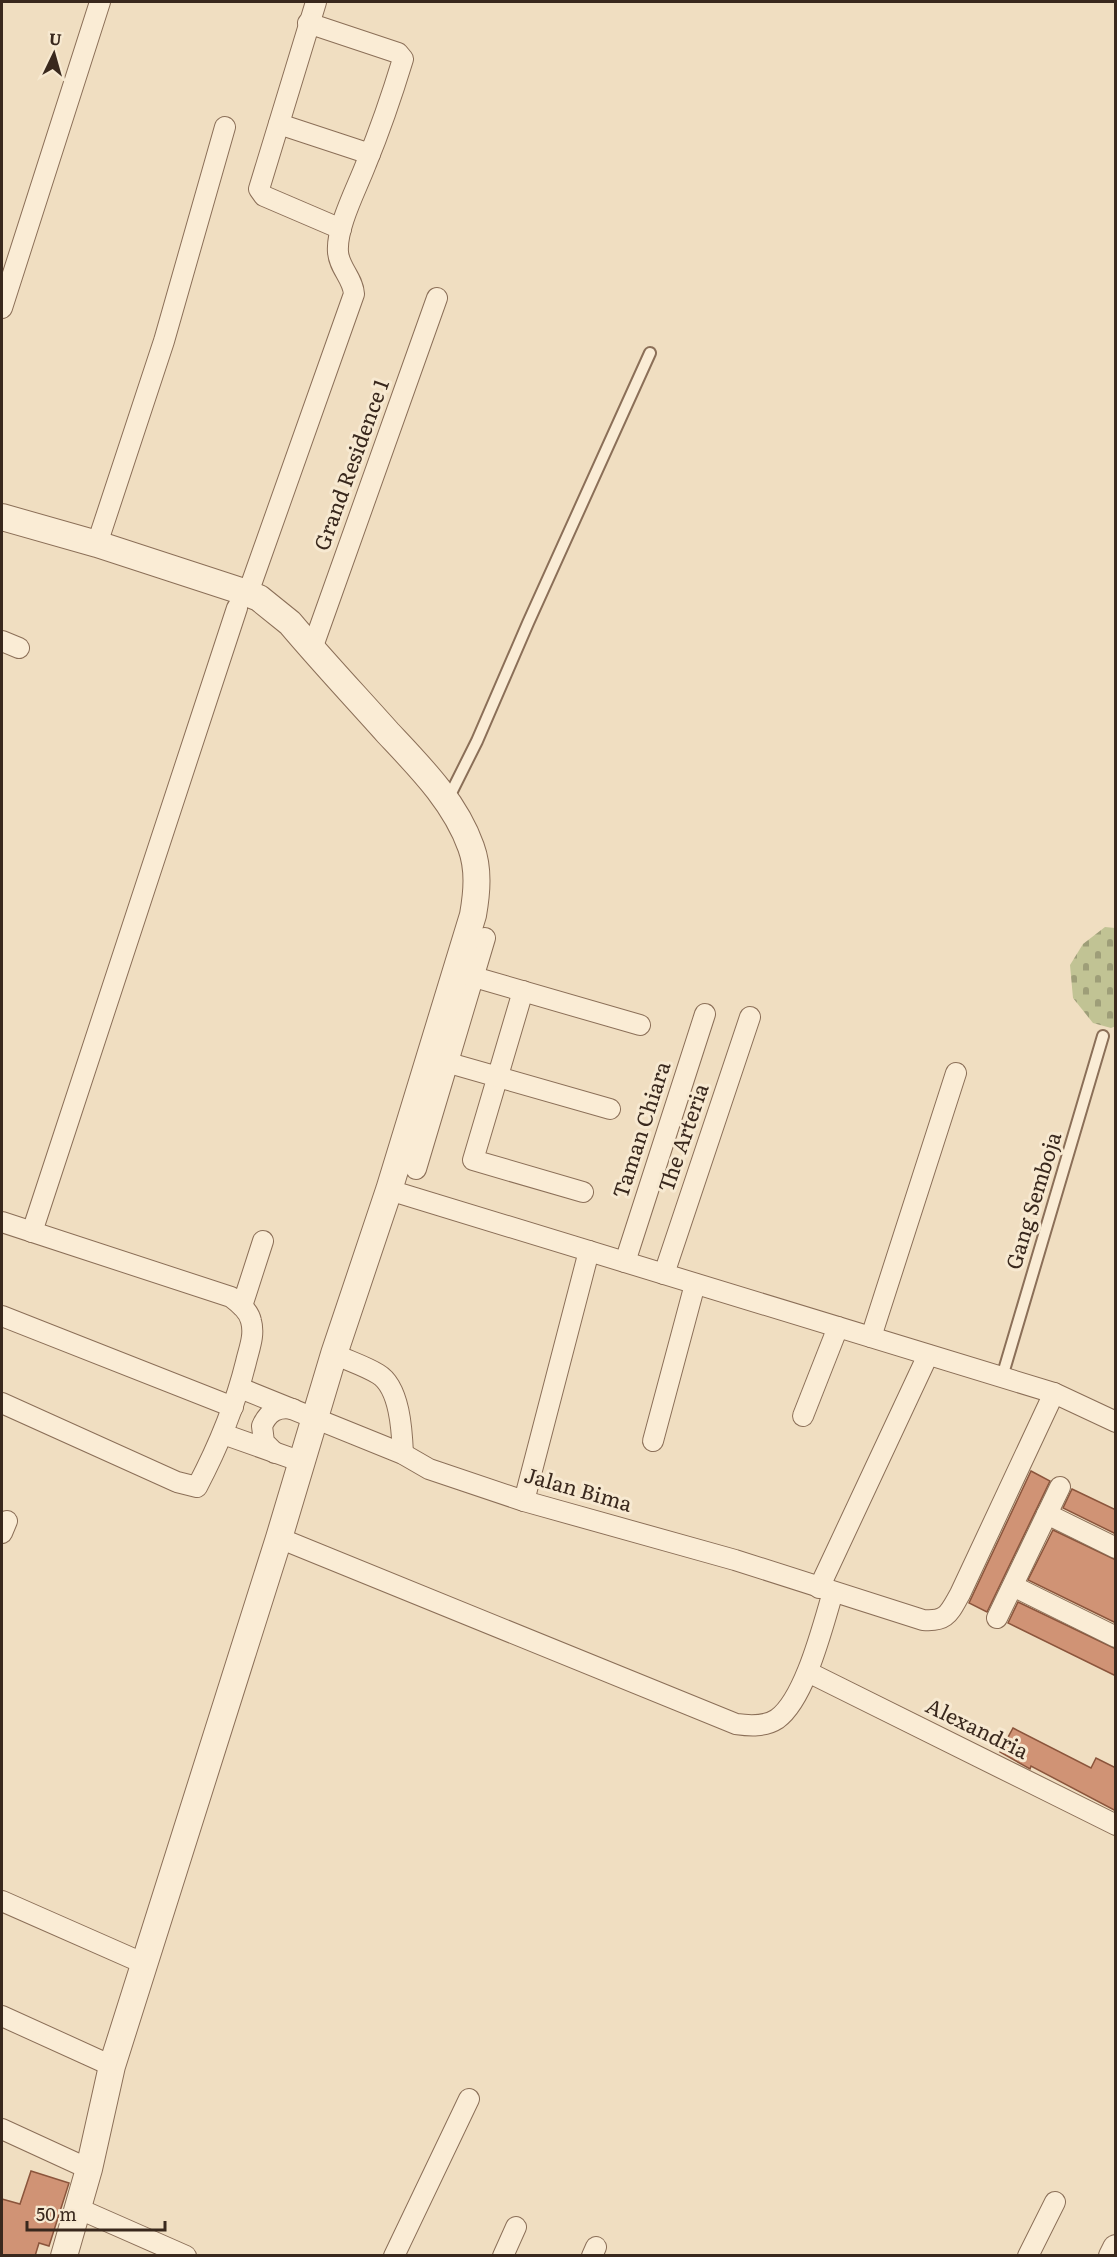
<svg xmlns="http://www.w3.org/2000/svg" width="1117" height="2257" viewBox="0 0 1117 2257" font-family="Literata,serif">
  <defs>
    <pattern id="cemetery-stones" width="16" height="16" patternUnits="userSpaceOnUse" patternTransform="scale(1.5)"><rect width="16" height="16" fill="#c1c394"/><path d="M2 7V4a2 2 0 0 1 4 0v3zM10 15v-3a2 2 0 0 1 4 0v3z" fill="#9e9e78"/></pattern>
  </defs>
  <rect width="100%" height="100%" fill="#f0dec1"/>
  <polygon fill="url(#cemetery-stones)" points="1105,927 1115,928 1116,1026 1111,1028 1093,1023 1073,998 1070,965 1083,944"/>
  <g fill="#d09375" stroke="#8b553c" stroke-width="1.5">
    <polygon points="1031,1471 1050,1481 987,1612 969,1603"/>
    <polygon points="1072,1489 1116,1510 1116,1534 1063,1508"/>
    <polygon points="1053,1530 1116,1560 1116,1623 1028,1580"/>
    <polygon points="1018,1602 1116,1649 1116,1676 1008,1623"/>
    <polygon points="1013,1728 1091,1768 1096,1758 1116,1768 1116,1811 1031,1766 1030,1769 1000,1752"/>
    <polygon points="31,2171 69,2183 49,2246 39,2243 35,2256 2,2256 2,2199 20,2204"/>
  </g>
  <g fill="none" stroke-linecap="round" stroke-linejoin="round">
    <g stroke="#8b6f58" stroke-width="14">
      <g id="service">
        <polyline points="447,801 477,741 528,623 650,353"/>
        <polyline points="1002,1377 1103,1036"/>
      </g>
    </g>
    <g stroke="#8b6f58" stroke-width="22">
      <g id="minor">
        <polyline points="316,2 259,189 264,196 341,229"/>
        <polyline points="279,124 370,154"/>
        <polyline points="2,308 100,2"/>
        <polyline points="97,544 164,341 225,127"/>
        <path d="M248,593l106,-299c-1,-16 -15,-26 -16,-42 -2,-25 19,-64 28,-88 14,-34 26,-69 37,-105l-5,-6 -90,-30"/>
        <polyline points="2,641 19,648"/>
        <polyline points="312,649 437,298"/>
        <polyline points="474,977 640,1025"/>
        <polyline points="523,991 473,1160 583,1192"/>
        <polyline points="435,1059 610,1109"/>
        <polyline points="416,1169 485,938"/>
        <polyline points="389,1190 1054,1393 1116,1422"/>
        <path d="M2,1222l229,75c8,6 18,14 20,24 4,14 -2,28 -5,41 -11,45 -28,85 -49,125l-20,-5 -175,-79"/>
        <polyline points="32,1232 237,608"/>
        <polyline points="625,1262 705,1014"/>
        <polyline points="664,1274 750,1017"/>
        <polyline points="242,1306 263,1241"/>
        <polyline points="2,1316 233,1407"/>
        <polyline points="871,1337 956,1073"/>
        <path d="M334,1354c15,7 31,12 44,20 22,13 24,57 25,80"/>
        <path d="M240,1388l163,66 26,15 95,32 211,59 188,60c24,2 26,-7 37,-26l94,-201"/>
        <polyline points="803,1416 838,1327"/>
        <polyline points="223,1434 302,1462"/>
        <polyline points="653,1441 695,1284"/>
        <path d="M275,1453l-11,-11 -2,-16c6,-14 16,-20 31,-17"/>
        <polyline points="524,1501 589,1251"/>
        <polyline points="1047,1514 1116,1548"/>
        <polyline points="2,1533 7,1521"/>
        <path d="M279,1538l457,186c14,2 29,3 41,-5 28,-20 46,-94 56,-127"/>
        <polyline points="1013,1586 1116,1637"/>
        <polyline points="819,1588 928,1355"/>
        <polyline points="997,1618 1060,1487"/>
        <polyline points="816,1676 1116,1825"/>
        <polyline points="2,1901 145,1964"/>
        <polyline points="2,2016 112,2066"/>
        <polyline points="2,2129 89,2169"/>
        <polyline points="77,2208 186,2256"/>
        <polyline points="394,2256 469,2099"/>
        <polyline points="503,2256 516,2227"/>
        <polyline points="592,2256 596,2247"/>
        <polyline points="1028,2256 1055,2202"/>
      </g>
    </g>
    <g stroke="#8b6f58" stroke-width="28">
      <g id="tertiary">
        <path d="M2,517l95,27 144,47 18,7 31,25c32,38 65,73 98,110 32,34 67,69 83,114 8,22 6,45 2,68l-84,275 -55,164 -55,184 -167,528 -23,103 -25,87"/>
        <polyline points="1112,2256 1116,2248"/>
      </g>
    </g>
    <use href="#service" stroke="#faecd5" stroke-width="10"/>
    <use href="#minor" stroke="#faecd5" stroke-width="20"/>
    <use href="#tertiary" stroke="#faecd5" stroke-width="26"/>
  </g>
  <g text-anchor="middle" stroke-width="6" stroke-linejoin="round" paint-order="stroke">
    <g font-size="21" fill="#39281d" stroke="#f7e9d1">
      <text transform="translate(352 465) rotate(-70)" y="7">Grand Residence 1</text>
      <text transform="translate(642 1130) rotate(-72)" y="7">Taman Chiara</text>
      <text transform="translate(684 1138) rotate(-71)" y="7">The Arteria</text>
      <text transform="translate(1034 1201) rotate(-73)" y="7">Gang Semboja</text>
      <text transform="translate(578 1490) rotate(16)" y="7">Jalan Bima</text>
      <text transform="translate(977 1729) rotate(26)" y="7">Alexandria</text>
    </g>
  </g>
  <rect width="1117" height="2257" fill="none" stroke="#39281d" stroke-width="6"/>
  <g transform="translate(54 54) rotate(5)" stroke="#f7e9d1" stroke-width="4.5" paint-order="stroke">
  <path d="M0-4.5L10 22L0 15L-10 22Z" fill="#39281d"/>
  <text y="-9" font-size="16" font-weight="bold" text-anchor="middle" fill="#39281d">U</text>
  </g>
  <path d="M27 2221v9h138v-9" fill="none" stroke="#39281d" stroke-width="3"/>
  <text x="36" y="2221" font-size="18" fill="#39281d" stroke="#f7e9d1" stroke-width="4.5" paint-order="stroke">50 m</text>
</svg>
